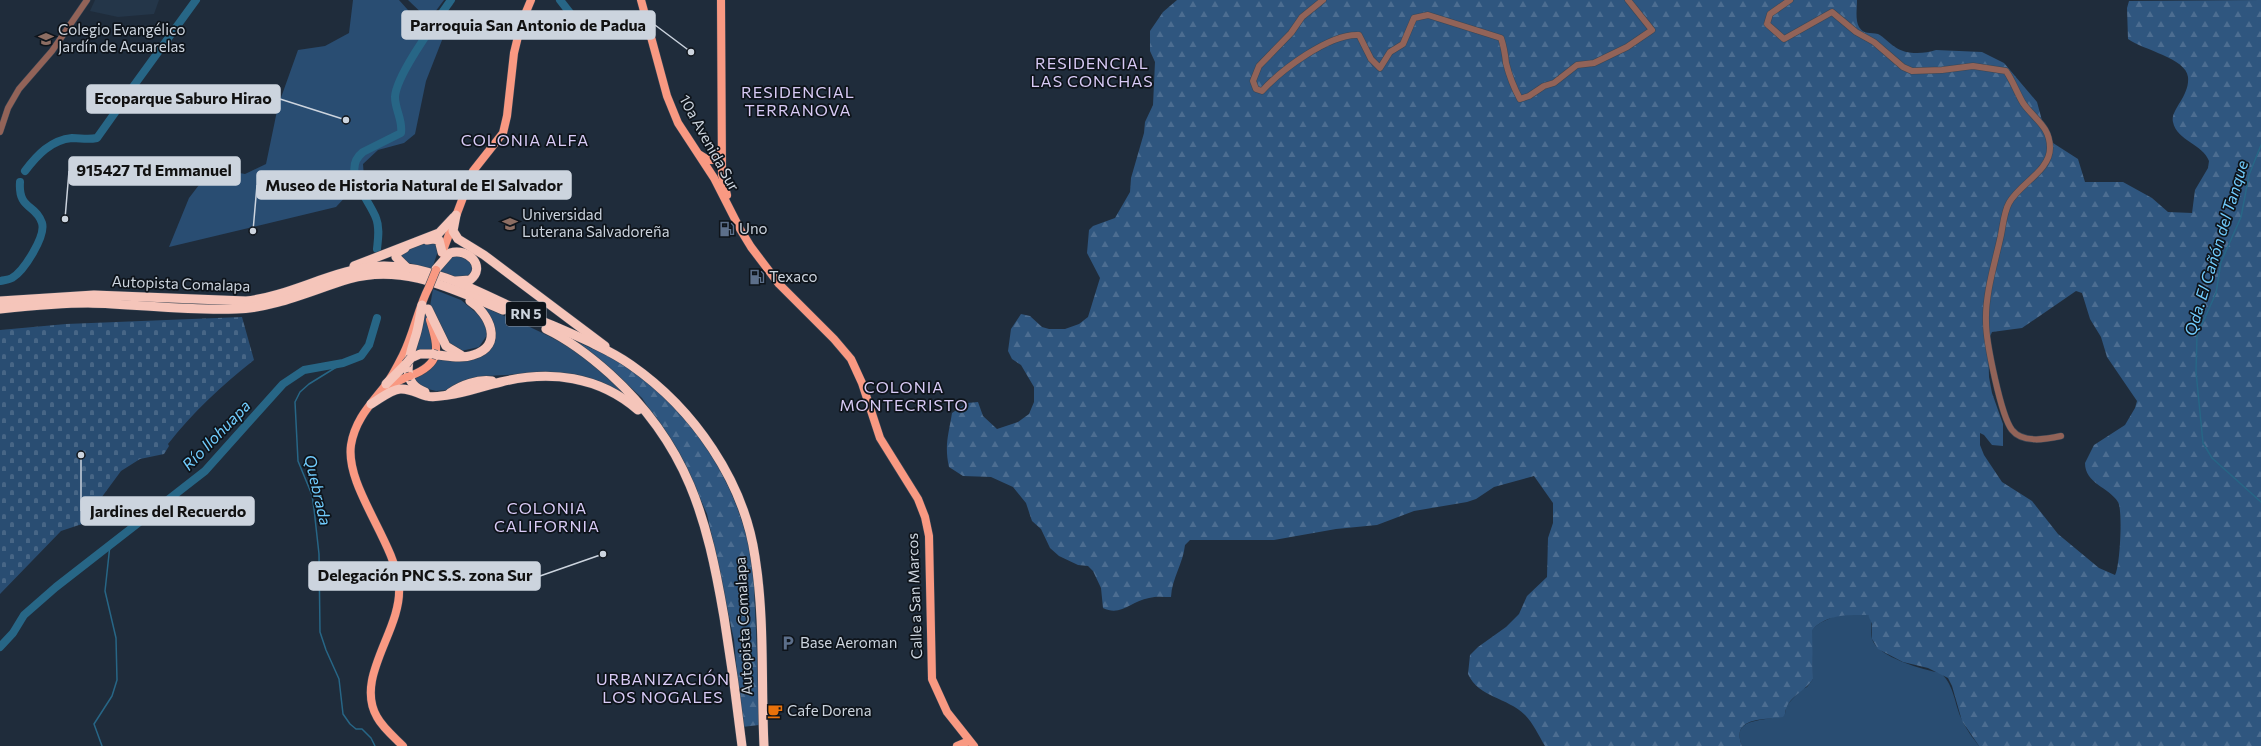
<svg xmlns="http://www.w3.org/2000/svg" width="2261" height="746" viewBox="0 0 2261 746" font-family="Commissioner,sans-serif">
  <defs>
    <pattern id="forest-firs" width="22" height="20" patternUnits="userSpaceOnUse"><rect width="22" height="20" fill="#2f567f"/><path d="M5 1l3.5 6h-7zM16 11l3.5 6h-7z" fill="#4c6d91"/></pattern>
    <pattern id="cemetery-stones" width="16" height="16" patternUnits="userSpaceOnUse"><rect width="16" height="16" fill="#294d72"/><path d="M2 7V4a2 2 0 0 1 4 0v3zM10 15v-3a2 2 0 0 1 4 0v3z" fill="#476686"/></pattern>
  </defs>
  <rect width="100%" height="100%" fill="#1f2c3b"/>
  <polygon fill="#243649" points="95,0 159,0 154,14 118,17 90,11"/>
  <g fill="#294d72">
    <polygon points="353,0 399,0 425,29 444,35 426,81 415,134 404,143 378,150 363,164 364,177 336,207 169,247 189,198 212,168 245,174 266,164 278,106 298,50 325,46 349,33"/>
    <polygon points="408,0 444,0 429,20"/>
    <polygon points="433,241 439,248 432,269 405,262 399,255 403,251"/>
    <polygon points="458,254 473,263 471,275 459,278 439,272 446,259"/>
    <polygon points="433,289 461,300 486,321 487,335 479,347 461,351 451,346 430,306"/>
    <path d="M484,307c36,16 74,30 106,54 16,12 30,28 45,41l-58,-26 -23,-4 -67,4 -23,5 -18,9 -10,1 -16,-4 -9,-10 25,-21 42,1 16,-31z"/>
    <polygon points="425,312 433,339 433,352 412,355"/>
    <path d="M1837,615h31c6,6 2,16 4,24 5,18 52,31 69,34 14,14 13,30 21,47 4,9 11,18 17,26h-237c-13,-32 28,-23 43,-32l1,-8 15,-16 6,-3 6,-8 -2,-49 9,-7z"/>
  </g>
  <g fill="url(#forest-firs)" fill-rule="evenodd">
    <path d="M1177,0h680c0,8 -2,20 2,27 5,8 11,5 19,7 6,3 11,9 17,13 11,8 29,7 41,3l46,2 22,11 33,39 6,22 10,19 25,16 7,23h38l29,16 16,14 24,1 3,-23 13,-22 1,-7c-6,-17 -32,-20 -36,-39 -3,-12 17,-26 15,-45 -2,-19 -45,-27 -60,-38l-1,-31 2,-7 132,-1v746h-282l-17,-25 -10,-35 -4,-8 -20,-10 -25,-6 -25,-13 -6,-10v-15l-4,-9c-22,0 -41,-1 -56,15l1,49c-8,13 -27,18 -28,35l-2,3c-18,3 -53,-1 -41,29h-197c-6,-10 -12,-23 -20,-31 -18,-18 -46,-17 -57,-41l2,-19 8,-8 28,-20 13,-13 8,-18 20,-19 1,-39 5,-15v-20l-19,-27 -40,11 -18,12 -9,3 -53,9 -37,14 -41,4 -62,11h-84l-5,5c-2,19 -13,33 -14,52 -7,0 -15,-1 -22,1 -18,3 -28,19 -46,10l-2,-20 -8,-17 -5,-5 -10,-1 -19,-9 -9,-8 -9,-19 -9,-8 -6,-18 -13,-16 -22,-10 -28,-1 -14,-9c-5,-22 0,-34 3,-54l15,-10 11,-1 5,14 14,13 21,-7 11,-8 5,-12v-15l-13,-22 -9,-6 -4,-8 3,-22 10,-15 9,2 12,11 7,2h16l14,-5 9,-7 12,-39 -13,-25 2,-23 4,-4 22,-8 15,-26 1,-14 13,-45 1,-11 8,-17 2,-43 -5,-11v-20l13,-19zM2076,291l6,2 8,26 11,18 6,20 30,44 -2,7 -10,17 -31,20 -9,18c0,21 24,24 33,39 5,8 2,66 -3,73l-16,-7 -41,-34 -26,-33 -30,-19 -18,-27 -4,-10v-12l4,2 8,10 11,1v-22l-11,-31 -3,-16 -1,-36 4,-9 30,-4z"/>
    <path d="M578,342c16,8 36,15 51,26 64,43 110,117 123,194 3,15 2,32 3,48 2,38 3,77 4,115l-17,2 -8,-87 -27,-126 -23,-52 -42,-64 -31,-29z"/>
  </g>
  <path fill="url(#cemetery-stones)" d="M242,317l12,43c-32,25 -61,52 -86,84l1,2 -5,8 -24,5 -19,12 -39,53 -21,7 -61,63v-264l66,-6z"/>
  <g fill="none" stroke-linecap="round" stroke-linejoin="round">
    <g stroke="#276686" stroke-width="1.5">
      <polyline points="2261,145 2249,175 2241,217 2221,262 2216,293 2197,335 2196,372 2203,443 2212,458 2261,502"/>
      <polyline points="343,363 309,384 300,392 295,402 298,461 312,495 314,509 319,554 320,632 326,650 339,679 343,714 350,724 356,729 362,729 371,738 375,746"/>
      <polyline points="102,746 94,724 112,696 117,680 116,638 105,591 110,545"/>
    </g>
    <g stroke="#276686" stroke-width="8">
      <polyline points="560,0 574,18"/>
      <polyline points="127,95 196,0"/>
      <path d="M25,171c12,-16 26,-31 47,-33 9,0 15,2 25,0l22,-31"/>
      <path d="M377,249c1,-10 3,-21 -1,-31 -7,-19 -36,-48 -13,-66l38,-19c2,-13 -6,-23 -6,-36 1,-22 42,-77 56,-97"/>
      <path d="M0,281c4,-1 9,-1 12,-3 12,-7 34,-42 30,-55 -6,-19 -24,-13 -22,-41"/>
      <polyline points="0,647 13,633 24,615 56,587 205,471 283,384 304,370 343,363 361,356 369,345 377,318"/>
    </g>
    <g stroke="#3b4755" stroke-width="7">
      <g id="minor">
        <path d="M1323,0l-21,17 -11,16 -32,33 -6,15 3,8 6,2c19,-21 68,-58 97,-56l12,24 9,9 10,-16 13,-8 11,-26 14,-3 73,23c3,9 4,15 5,25 3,12 8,25 14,36l9,-3 15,-10 10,-3 23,-18 17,-2 33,-16 25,-17 -24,-30"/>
        <path d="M1790,0l-20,14 -3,10 17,15 48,-27 24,20 18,10 29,25 9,4 30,-1 31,-4 33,5c7,10 11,22 17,32 11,16 27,23 27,45 0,23 -31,36 -41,55 -5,9 -6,22 -8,32 -6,28 -16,58 -15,87 0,20 15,94 26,108 11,14 35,9 49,6"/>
        <polyline points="0,132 8,108 19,89 52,51 87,0"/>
      </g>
    </g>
    <g stroke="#3b4755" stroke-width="9">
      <g id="major">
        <polyline points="641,0 667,96 678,123 714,178 740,229 751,247 779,284 834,339 851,359 862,383 880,438 918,499 925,517 929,536 932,679 947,712 974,746"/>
        <polyline points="721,0 722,175 727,195"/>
        <polyline points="700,155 708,160 713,160 721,151"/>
        <polyline points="442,253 473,171 503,133 507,116 514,53 521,24 531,0"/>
        <path d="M410,376c32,-12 29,-27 20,-56"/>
        <polyline points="384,393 396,382 407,377"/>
        <path d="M403,746c-9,-9 -20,-18 -26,-29 -23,-40 25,-87 22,-130 -3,-44 -54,-100 -48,-142 4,-25 19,-40 34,-59 7,-9 13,-21 18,-31 11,-22 15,-47 26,-68"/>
        <polyline points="957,746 969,741"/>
      </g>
    </g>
    <g stroke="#3b4755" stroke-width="10">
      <g id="highway">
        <polyline points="456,215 453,231 458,239 484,255 605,346"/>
        <polyline points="427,240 433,239 439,240 442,252"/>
        <polyline points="405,248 398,252 396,257 406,267"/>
        <polyline points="354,266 439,233 454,217"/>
        <path d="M436,269l14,-16c18,-6 37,14 20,27l-14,1"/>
        <path d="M0,301l94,-6 152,6c47,-5 90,-34 138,-35 53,0 102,30 149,51 29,13 73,30 98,48 63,44 113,116 124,192 10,62 6,127 9,189"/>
        <path d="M422,305c-2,10 -3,20 -6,30 -6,19 -18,48 9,57"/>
        <path d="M0,309c29,-3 58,-6 88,-6 49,1 98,8 148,6 39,-1 76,-19 113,-30 55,-16 105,11 154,31"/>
        <polyline points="428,309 446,346 461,355"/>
        <path d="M546,329c23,11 45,28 64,45 78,71 97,144 114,243 7,43 13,86 18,129"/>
        <path d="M437,355c11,1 25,4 36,0 32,-9 16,-42 -3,-54"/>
        <polyline points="411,358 420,354 433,354"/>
        <polyline points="386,384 406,364"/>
        <path d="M450,393c11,-8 28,-14 42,-12"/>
        <path d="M371,404c9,-5 19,-14 29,-15 10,-1 18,5 27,7 6,2 14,0 21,-1 18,-2 35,-9 53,-13 49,-12 98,-6 137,28"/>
      </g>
    </g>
    <use href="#minor" stroke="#926358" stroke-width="6"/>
    <use href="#major" stroke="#f99982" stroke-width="8"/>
    <use href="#highway" stroke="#f5c5ba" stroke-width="9"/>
    <g stroke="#3b4755" stroke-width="9" stroke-linecap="butt">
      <g id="major-bridge">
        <polyline points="429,287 436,270"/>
        <polyline points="407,377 410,376"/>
      </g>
    </g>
    <g stroke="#3b4755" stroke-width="10" stroke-linecap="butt">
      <g id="highway-bridge">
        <polyline points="433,354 437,355"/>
        <polyline points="406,364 411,358"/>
      </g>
    </g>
    <use href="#major-bridge" stroke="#f99982" stroke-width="8"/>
    <use href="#highway-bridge" stroke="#f5c5ba" stroke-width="9"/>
  </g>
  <defs>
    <g id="school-bare" transform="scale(1.2)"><path d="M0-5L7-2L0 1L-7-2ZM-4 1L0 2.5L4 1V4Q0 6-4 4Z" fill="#8d6e63" stroke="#0e141b" stroke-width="2.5" paint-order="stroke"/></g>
    <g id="university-bare" transform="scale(1.2)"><path d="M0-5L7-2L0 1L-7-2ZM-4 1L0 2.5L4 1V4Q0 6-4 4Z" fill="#8d6e63" stroke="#0e141b" stroke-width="2.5" paint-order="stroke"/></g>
    <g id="fuel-bare" transform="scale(1.2)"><path d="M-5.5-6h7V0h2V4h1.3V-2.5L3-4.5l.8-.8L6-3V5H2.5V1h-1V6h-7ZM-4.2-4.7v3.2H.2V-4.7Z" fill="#5c6f8a" stroke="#0e141b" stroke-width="2.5" paint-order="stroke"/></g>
    <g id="parking-bare" transform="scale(1.2)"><path d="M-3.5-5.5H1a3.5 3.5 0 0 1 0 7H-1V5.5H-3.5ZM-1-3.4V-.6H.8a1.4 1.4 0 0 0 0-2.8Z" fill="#5c6f8a" stroke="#0e141b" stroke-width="2.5" paint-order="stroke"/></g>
    <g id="cafe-bare" transform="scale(1.2)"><path d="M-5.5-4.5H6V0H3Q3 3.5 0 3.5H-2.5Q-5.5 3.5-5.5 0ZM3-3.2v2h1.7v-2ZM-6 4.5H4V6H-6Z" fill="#e8710a" stroke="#0e141b" stroke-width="2.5" paint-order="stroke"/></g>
  </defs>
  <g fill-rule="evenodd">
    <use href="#school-bare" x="46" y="39"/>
    <use href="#university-bare" x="510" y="224"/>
    <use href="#fuel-bare" x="727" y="229"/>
    <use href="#fuel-bare" x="757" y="277"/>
    <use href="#parking-bare" x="788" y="643"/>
    <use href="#cafe-bare" x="775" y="711"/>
  </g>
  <g text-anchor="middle" stroke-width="3.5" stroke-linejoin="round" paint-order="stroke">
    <rect fill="#0e141b" stroke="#939aa4" stroke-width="1" x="506" y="302" width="40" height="24" rx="3"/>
    <g font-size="14" font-weight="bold" fill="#ccd4de">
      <text x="526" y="319">RN 5</text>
    </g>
    <g font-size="15" fill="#ccd4de" stroke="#0e141b" text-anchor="start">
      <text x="58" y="35">Colegio Evangélico<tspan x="58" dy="17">Jardín de Acuarelas</tspan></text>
      <text x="522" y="220">Universidad<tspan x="522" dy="17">Luterana Salvadoreña</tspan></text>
      <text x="739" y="234">Uno</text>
      <text x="769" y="282">Texaco</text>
      <text x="800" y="648">Base Aeroman</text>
      <text x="787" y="716">Cafe Dorena</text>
    </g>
    <g font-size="15" fill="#ccd4de" stroke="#0e141b">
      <text transform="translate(709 143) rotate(61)" y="5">10a Avenida Sur</text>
      <text transform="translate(181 284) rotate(2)" y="5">Autopista Comalapa</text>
      <text transform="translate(915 596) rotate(-92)" y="5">Calle a San Marcos</text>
      <text transform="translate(744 626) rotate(-93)" y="5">Autopista Comalapa</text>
    </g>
    <g font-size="16" letter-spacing="1" fill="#d9cbf6" stroke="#0e141b">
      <text x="1092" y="69">RESIDENCIAL<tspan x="1092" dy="18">LAS CONCHAS</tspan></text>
      <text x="798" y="98">RESIDENCIAL<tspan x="798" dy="18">TERRANOVA</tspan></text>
      <text x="525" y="146">COLONIA ALFA</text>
      <text x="904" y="393">COLONIA<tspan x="904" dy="18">MONTECRISTO</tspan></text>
      <text x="547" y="514">COLONIA<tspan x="547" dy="18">CALIFORNIA</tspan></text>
      <text x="663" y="685">URBANIZACIÓN<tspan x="663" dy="18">LOS NOGALES</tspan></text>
    </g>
    <g font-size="16" font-style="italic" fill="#71ccfd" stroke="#0e141b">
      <text transform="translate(2216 248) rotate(-73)" y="6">Qda. El Cañón del Tanque</text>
      <text transform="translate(216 435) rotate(-46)" y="6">Río Ilohuapa</text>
      <text transform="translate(318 490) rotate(77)" y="6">Quebrada</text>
    </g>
  </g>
  <path fill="none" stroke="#ccd4de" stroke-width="1.5" d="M691 52L655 25M346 120L280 99M65 219L69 171M253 231L257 185M81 455L81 511M603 554L540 576"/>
  <g fill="#ccd4de" stroke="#0e141b" stroke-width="1.5">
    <circle cx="691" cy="52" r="4"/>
    <circle cx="346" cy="120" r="4"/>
    <circle cx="65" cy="219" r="4"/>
    <circle cx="253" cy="231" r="4"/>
    <circle cx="81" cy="455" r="4"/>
    <circle cx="603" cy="554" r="4"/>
  </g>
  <g fill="#ccd4de" stroke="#ccd4de" stroke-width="1.5">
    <rect x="402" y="11" width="253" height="28" rx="4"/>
    <rect x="87" y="85" width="193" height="28" rx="4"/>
    <rect x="69" y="157" width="171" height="28" rx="4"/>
    <rect x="257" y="171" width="314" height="28" rx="4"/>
    <rect x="81" y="497" width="173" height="28" rx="4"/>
    <rect x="309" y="562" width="231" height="28" rx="4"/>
  </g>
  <g font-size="16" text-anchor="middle" font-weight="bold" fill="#111">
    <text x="528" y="31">Parroquia San Antonio de Padua</text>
    <text x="183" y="104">Ecoparque Saburo Hirao</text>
    <text x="154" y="176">915427 Td Emmanuel</text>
    <text x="414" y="191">Museo de Historia Natural de El Salvador</text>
    <text x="168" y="517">Jardines del Recuerdo</text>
    <text x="425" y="581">Delegación PNC S.S. zona Sur</text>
  </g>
</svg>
